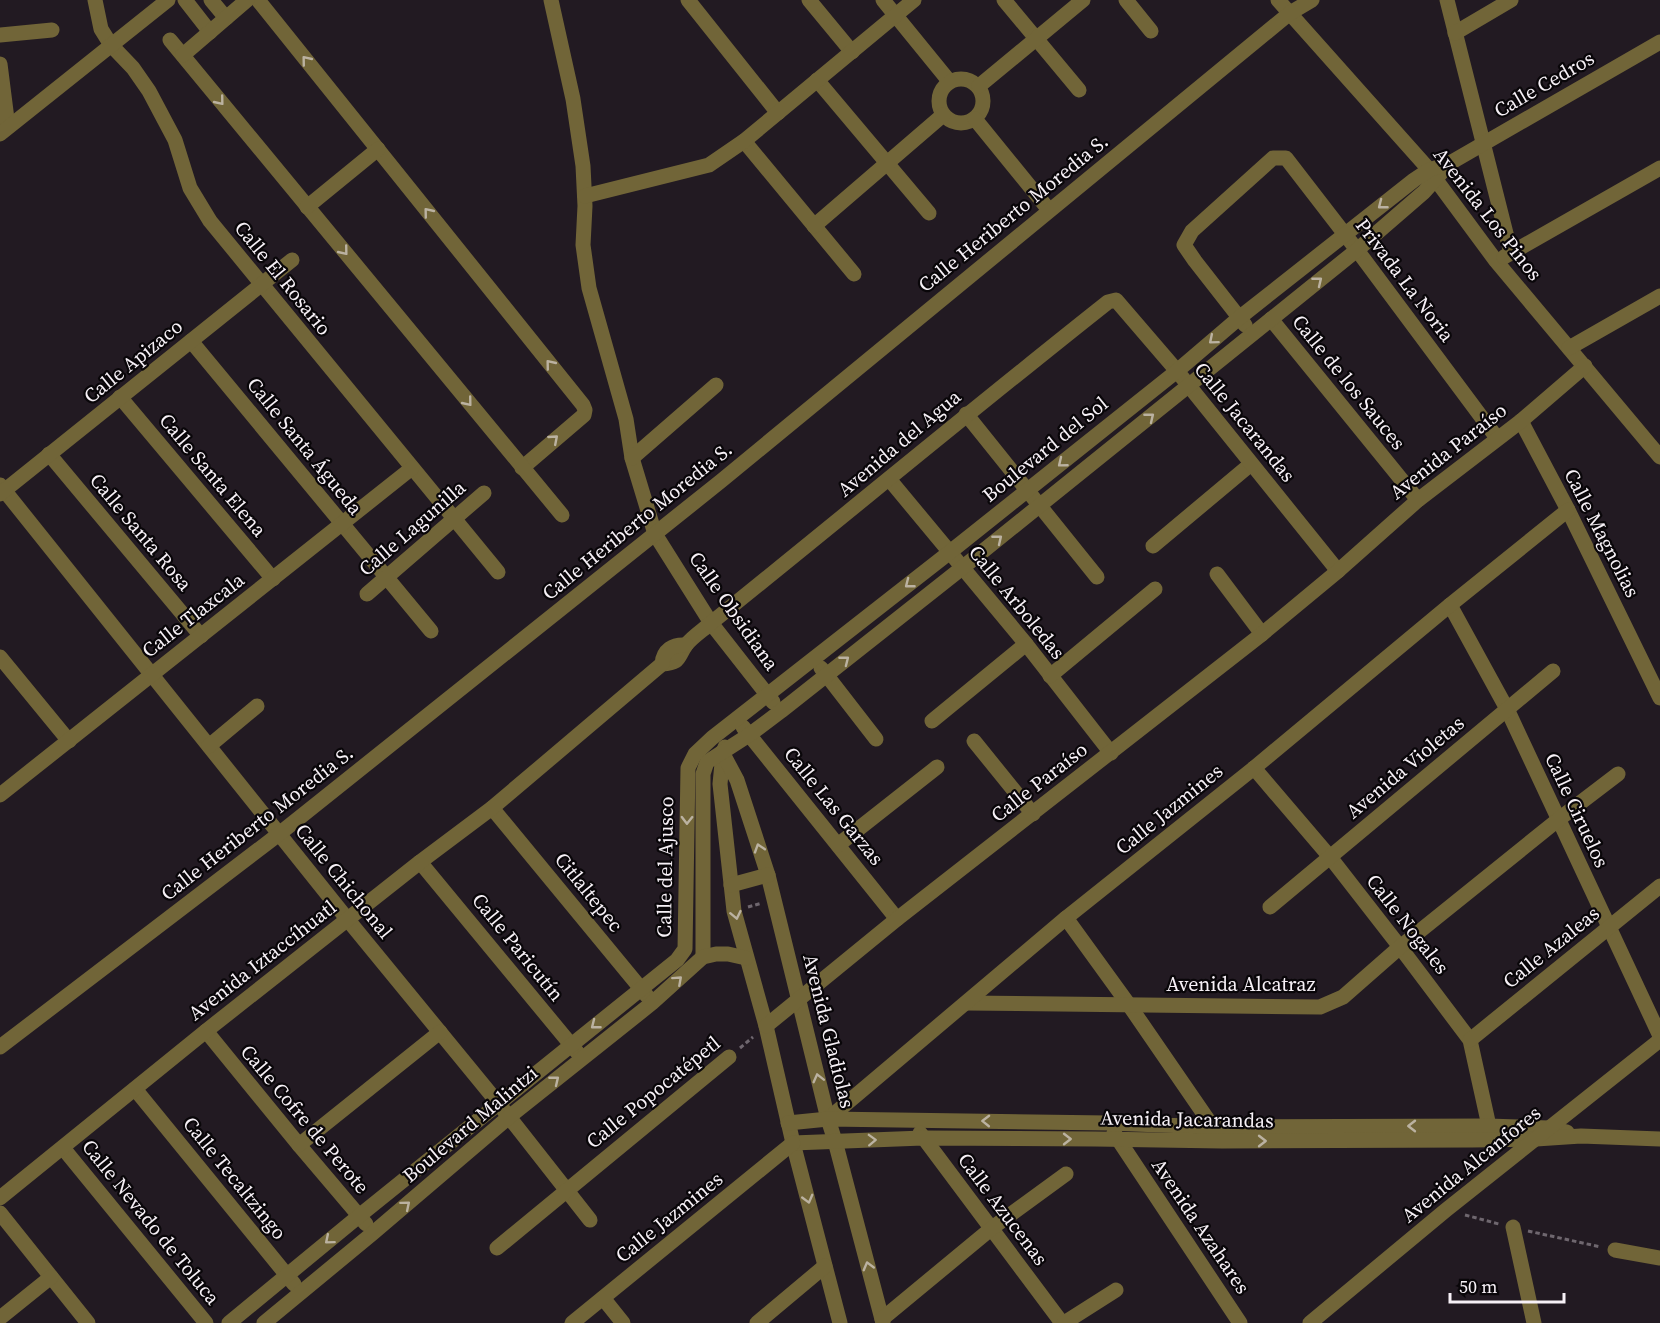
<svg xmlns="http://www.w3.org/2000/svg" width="1660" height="1323" viewBox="0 0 1660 1323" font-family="'Source Serif 4',serif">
  <rect width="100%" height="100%" fill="#221a22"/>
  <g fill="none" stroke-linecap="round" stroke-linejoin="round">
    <g stroke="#6f676f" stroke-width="3" stroke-dasharray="4.5 3" stroke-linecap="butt">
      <polyline points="748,907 762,903"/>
      <polyline points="740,1048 753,1037"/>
      <polyline points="1465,1215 1499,1224"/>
      <polyline points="1528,1231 1601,1247"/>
    </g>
    <g stroke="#716538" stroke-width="15">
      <polyline points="95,0 101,29 111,45 133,68 149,91 175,140 190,188 210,221 498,572"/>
      <polyline points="185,0 210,32"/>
      <polyline points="211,0 226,18"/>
      <polyline points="258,0 583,405 585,410 584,415 522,468"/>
      <polyline points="551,0 573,99 583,166 585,206 583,245 589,288 626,419 632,458 655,534 711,623 773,702"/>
      <polyline points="688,0 778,113"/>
      <polyline points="809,0 852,52"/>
      <polyline points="883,0 949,81"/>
      <polyline points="1004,0 1079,90"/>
      <polyline points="1126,0 1151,31"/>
      <polyline points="1278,0 1425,165 1496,261 1660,457"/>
      <polyline points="1447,0 1511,253"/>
      <polyline points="1455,33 1511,0"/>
      <polyline points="0,35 52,30"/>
      <polyline points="170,40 562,515"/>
      <polyline points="183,55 247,0"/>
      <polyline points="0,64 8,127"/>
      <circle cx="961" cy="101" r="22"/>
      <polyline points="817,80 929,213"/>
      <polyline points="979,86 1083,0"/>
      <polyline points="975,119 1049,210"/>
      <polyline points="0,134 168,0"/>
      <polyline points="744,141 854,274"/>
      <polyline points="585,196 709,165 744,141 914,0"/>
      <polyline points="307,207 378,149"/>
      <polyline points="814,226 943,115"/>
      <polyline points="1504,257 1660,168"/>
      <polyline points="1271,319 1418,500"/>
      <polyline points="1245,325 1195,261 1184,245 1192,231 1273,158 1286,158 1357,250 1497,438"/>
      <polyline points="191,341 431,631"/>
      <polyline points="1569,348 1660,296"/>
      <polyline points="120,397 273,579"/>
      <polyline points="966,414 1097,577"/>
      <polyline points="1521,421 1568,510 1660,698"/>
      <polyline points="49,454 201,636"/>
      <polyline points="632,458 716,385"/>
      <polyline points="889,479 1026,644 1111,753"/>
      <polyline points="0,485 348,920 498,1103 590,1220"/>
      <polyline points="0,494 292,260"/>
      <polyline points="1153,546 1251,464"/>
      <polyline points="1217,574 1262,634"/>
      <polyline points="367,594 484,493"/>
      <polyline points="1450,605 1507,709 1660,1036"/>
      <polyline points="0,657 69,741"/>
      <path d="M662,664c19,-1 15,-6 24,-19 6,-8 17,-15 25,-22 133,-107 263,-215 397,-321l8,-2 61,71 161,200"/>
      <polyline points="821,668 876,739"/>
      <polyline points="1050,676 1155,589"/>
      <polyline points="932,721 1026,644"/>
      <polyline points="743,727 897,919"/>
      <polyline points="974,741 1033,814"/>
      <polyline points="209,746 257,706"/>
      <polyline points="725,747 723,753 720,784 734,911 766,1026 793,1143 840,1323"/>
      <polyline points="722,752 737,780 768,875 828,1119 835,1141 883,1323"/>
      <polyline points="1254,768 1330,857 1400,947 1470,1040 1491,1135"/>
      <polyline points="0,795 412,468"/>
      <polyline points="492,808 647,996"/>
      <polyline points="838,845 937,767"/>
      <polyline points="420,862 577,1052"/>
      <polyline points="731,885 768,875"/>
      <polyline points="1270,907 1553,671"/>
      <polyline points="1066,918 1129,1005 1217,1133"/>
      <polyline points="703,957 703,774 707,762 749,735 781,711 962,568 1357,250 1424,192 1450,163"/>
      <polyline points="966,1003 1320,1007 1343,997 1400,947 1559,819 1618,774"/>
      <polyline points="766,1026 897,919 1262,634 1338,571 1418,500 1521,421 1585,366"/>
      <polyline points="206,1031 299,1145 366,1224"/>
      <polyline points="1470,1040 1660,886"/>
      <polyline points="0,1047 279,834 721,481 1290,13 1312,0"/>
      <polyline points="135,1089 294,1284"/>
      <polyline points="828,1119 1066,918 1254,768 1450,605 1568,510"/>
      <polyline points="788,1123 828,1119 1108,1123 1213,1127 1488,1126 1549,1128 1567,1132"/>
      <polyline points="920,1133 1062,1323"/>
      <polyline points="1114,1133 1240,1323"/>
      <polyline points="793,1143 923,1138 1095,1139 1222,1141 1472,1140 1536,1139 1581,1136 1660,1139"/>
      <polyline points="299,1145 440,1032"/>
      <polyline points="63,1148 206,1323"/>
      <path d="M0,1198l206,-167 214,-169 72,-54 170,-144c1,-14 11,-20 24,-19"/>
      <polyline points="0,1213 88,1323"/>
      <polyline points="1513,1227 1534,1323"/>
      <polyline points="497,1248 729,1057"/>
      <polyline points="1615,1250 1660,1258"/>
      <polyline points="603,1298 623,1323"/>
      <polyline points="0,1318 51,1277"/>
      <polyline points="882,1319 992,1228 1066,1174"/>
      <polyline points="229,1323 359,1216 677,960 685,949 688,768 695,754 712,738 950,552 1177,371 1239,318 1414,180 1429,170 1450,163 1660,42"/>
      <polyline points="264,1323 373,1233 509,1117 652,1003 703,957 716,954 728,954 746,958"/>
      <polyline points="572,1323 793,1143"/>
      <polyline points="757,1323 825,1266"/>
      <polyline points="1064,1323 1116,1290"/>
      <polyline points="1310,1323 1446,1210 1660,1040"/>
    </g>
  </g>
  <defs><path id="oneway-chevron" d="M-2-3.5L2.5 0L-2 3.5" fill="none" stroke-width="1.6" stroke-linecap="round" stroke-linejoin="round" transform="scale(1.5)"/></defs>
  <g stroke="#bbb2a1">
    <use href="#oneway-chevron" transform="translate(306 60) rotate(-129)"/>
    <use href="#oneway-chevron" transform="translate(220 101) rotate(51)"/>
    <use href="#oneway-chevron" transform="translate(1382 205) rotate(142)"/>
    <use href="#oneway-chevron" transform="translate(428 212) rotate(-129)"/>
    <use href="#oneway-chevron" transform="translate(344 251) rotate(51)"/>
    <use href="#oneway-chevron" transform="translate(1318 281) rotate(-39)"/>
    <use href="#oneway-chevron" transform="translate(1213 340) rotate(140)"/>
    <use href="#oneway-chevron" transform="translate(550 364) rotate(-129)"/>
    <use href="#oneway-chevron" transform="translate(468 402) rotate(51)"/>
    <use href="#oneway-chevron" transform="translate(1150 417) rotate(-39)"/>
    <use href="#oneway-chevron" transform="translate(554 439) rotate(-41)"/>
    <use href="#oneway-chevron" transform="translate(1062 463) rotate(141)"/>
    <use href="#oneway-chevron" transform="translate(998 539) rotate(-39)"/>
    <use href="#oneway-chevron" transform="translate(909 584) rotate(142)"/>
    <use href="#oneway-chevron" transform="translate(845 660) rotate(-38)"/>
    <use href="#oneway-chevron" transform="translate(687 820) rotate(91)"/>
    <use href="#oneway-chevron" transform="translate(759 848) rotate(-108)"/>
    <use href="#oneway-chevron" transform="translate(736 915) rotate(78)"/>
    <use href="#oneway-chevron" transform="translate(678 980) rotate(-42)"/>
    <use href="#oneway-chevron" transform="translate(595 1025) rotate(142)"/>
    <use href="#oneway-chevron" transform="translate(818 1078) rotate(-104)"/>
    <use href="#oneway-chevron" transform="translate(555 1080) rotate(-39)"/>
    <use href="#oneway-chevron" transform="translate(986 1121) rotate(-179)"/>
    <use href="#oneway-chevron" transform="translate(1412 1126) rotate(180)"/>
    <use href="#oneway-chevron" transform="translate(1067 1139)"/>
    <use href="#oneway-chevron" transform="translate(872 1140) rotate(-2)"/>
    <use href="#oneway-chevron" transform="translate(1262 1141)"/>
    <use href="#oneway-chevron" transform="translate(808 1199) rotate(75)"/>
    <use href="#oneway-chevron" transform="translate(406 1205) rotate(-40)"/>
    <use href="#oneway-chevron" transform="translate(329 1240) rotate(140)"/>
    <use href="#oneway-chevron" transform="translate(868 1266) rotate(-105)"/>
  </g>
  <g text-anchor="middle" stroke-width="4.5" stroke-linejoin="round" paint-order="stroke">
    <g font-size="20" fill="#f7f1f7" stroke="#090609">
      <text transform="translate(1544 84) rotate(-30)" y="7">Calle Cedros</text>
      <text transform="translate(1013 213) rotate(-39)" y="7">Calle Heriberto Moredia S.</text>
      <text transform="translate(1488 214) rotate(52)" y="7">Avenida Los Pinos</text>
      <text transform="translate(283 278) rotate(51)" y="7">Calle El Rosario</text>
      <text transform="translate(1405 280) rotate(53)" y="7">Privada La Noria</text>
      <text transform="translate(133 361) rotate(-39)" y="7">Calle Apizaco</text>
      <text transform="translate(1349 382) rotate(51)" y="7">Calle de los Sauces</text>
      <text transform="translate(1245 422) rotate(51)" y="7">Calle Jacarandas</text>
      <text transform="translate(899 443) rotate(-40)" y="7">Avenida del Agua</text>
      <text transform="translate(305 446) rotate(51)" y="7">Calle Santa Águeda</text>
      <text transform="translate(1045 449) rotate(-39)" y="7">Boulevard del Sol</text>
      <text transform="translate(1448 451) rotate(-38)" y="7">Avenida Paraíso</text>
      <text transform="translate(213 475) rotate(50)" y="7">Calle Santa Elena</text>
      <text transform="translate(637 521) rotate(-39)" y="7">Calle Heriberto Moredia S.</text>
      <text transform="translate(412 528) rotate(-41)" y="7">Calle Lagunilla</text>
      <text transform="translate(141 532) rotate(50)" y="7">Calle Santa Rosa</text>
      <text transform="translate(1602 533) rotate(63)" y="7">Calle Magnolias</text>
      <text transform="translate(1017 602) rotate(51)" y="7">Calle Arboledas</text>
      <text transform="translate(734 611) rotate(55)" y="7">Calle Obsidiana</text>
      <text transform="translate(193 615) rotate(-38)" y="7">Calle Tlaxcala</text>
      <text transform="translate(1405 767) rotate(-40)" y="7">Avenida Violetas</text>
      <text transform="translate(1039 782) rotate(-38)" y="7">Calle Paraíso</text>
      <text transform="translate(834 806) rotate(51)" y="7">Calle Las Garzas</text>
      <text transform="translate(1169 809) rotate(-39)" y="7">Calle Jazmines</text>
      <text transform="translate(1577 810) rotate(65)" y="7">Calle Ciruelos</text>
      <text transform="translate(257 823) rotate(-38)" y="7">Calle Heriberto Moredia S.</text>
      <text transform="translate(665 867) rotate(-89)" y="7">Calle del Ajusco</text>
      <text transform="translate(344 881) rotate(51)" y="7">Calle Chichonal</text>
      <text transform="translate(589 892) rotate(51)" y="7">Citlaltepec</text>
      <text transform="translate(1408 924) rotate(52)" y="7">Calle Nogales</text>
      <text transform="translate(518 947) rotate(51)" y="7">Calle Paricutín</text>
      <text transform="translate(1551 947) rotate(-39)" y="7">Calle Azaleas</text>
      <text transform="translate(262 960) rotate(-38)" y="7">Avenida Iztaccíhuatl</text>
      <text x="1241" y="991">Avenida Alcatraz</text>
      <text transform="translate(829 1031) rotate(76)" y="7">Avenida Gladiolas</text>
      <text transform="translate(653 1092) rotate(-39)" y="7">Calle Popocatépetl</text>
      <text transform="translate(305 1119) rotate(50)" y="7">Calle Cofre de Perote</text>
      <text transform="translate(1187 1119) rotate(1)" y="7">Avenida Jacarandas</text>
      <text transform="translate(470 1124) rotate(-40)" y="7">Boulevard Malintzi</text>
      <text transform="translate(1471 1164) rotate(-39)" y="7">Avenida Alcanfores</text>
      <text transform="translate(235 1178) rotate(51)" y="7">Calle Tecaltzingo</text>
      <text transform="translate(1003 1209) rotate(53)" y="7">Calle Azucenas</text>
      <text transform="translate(669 1217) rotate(-39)" y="7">Calle Jazmines</text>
      <text transform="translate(151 1222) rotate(51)" y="7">Calle Nevado de Toluca</text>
      <text transform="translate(1201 1226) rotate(56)" y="7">Avenida Azahares</text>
    </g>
  </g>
  <path d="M1450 1293v9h114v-9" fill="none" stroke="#f7f1f7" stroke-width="3"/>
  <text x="1459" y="1293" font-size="18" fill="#f7f1f7" stroke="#090609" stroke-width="4.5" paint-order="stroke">50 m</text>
</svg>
